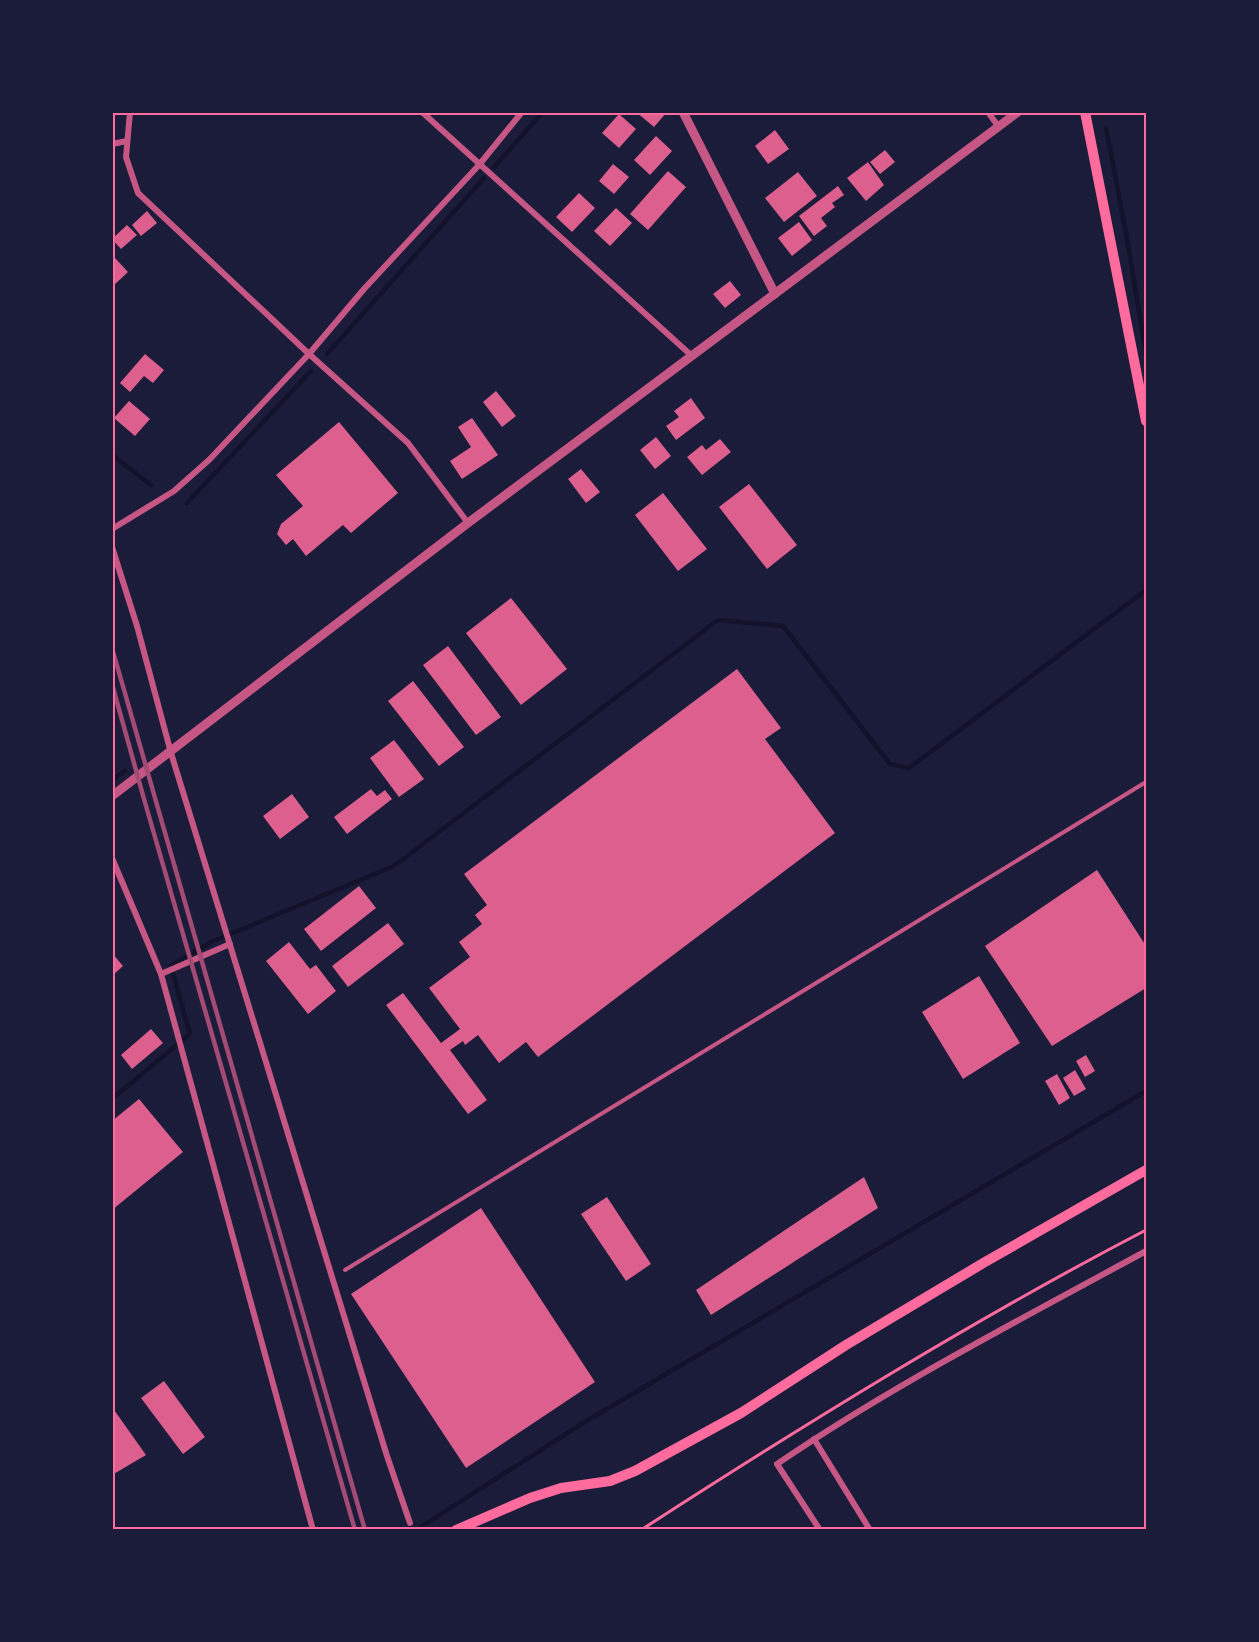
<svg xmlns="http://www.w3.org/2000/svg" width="1259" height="1642" viewBox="0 0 1259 1642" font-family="Inter,sans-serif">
  <rect width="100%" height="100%" fill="#1b1b3a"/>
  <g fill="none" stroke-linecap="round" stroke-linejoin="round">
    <g stroke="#12122b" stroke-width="4.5">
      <polyline points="1106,128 1126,233 1146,354"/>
      <polyline points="494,167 543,112"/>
      <polyline points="327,354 484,178"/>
      <polyline points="112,455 151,485"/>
      <polyline points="187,503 311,371"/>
      <polyline points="112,780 125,771"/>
      <polyline points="112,1099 190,1034 171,966 211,942 394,866 718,620 783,626 890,764 909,768 1146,590"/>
      <polyline points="416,1530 583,1423 1146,1091"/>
    </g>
  </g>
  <g fill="#dd5f8e">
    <polygon points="636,112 667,112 654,127"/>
    <polygon points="619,114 636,129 619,148 602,133"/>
    <polygon points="775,130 789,149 768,164 755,146"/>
    <polygon points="656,136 672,151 650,175 634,160"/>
    <polygon points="885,150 895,162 880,174 870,162"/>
    <polygon points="868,162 884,185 866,201 847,178"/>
    <polygon points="613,164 629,177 614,194 599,181"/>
    <polygon points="668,171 686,187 648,230 630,214"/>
    <polygon points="798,172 817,196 784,222 765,198"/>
    <polygon points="838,186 844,195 832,203 835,207 821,218 827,226 814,236 799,216"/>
    <polygon points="579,193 595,208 572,232 556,217"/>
    <polygon points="616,208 632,223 610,246 594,231"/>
    <polygon points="147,211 157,223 141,236 132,225"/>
    <polygon points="799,222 812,240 792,256 778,238"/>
    <polygon points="127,225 137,235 121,249 112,239"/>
    <polygon points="115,258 128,272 112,287 112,260"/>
    <polygon points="730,281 741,295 725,308 713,294"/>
    <polygon points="145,354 164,370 153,383 144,376 130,392 120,383"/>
    <polygon points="496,391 516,416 502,427 483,402"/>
    <polygon points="691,398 705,418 676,440 666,426 679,417 674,411"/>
    <polygon points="129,401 150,419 135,436 114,418"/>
    <polygon points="472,418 498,455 462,479 450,461 471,447 458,427"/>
    <polygon points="339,422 398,493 351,533 343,525 306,556 293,539 286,545 277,534 281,524 303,506 276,475"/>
    <polygon points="656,437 671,456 655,469 640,450"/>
    <polygon points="720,439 731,452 702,475 687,457 702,445 706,450"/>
    <polygon points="581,469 600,492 586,503 568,479"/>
    <polygon points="749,484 797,545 767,569 719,507"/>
    <polygon points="663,493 707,549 678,571 635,515"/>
    <polygon points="511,598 567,669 521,705 466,633"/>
    <polygon points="448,646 501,717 476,735 423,665"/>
    <polygon points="737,669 781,728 765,739 835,833 538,1057 526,1042 499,1063 478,1035 465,1045 463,1041 450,1050 487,1100 468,1114 386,1005 403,993 441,1043 460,1029 429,988 470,957 459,942 482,924 475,915 487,905 464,874"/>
    <polygon points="413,681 464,747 439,766 388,701"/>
    <polygon points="394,740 424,779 399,797 370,758"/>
    <polygon points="371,789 377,796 385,790 392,799 347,834 334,817"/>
    <polygon points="292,794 309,817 280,839 263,816"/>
    <polygon points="1097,870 1146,946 1146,988 1052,1046 985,946"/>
    <polygon points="359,886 376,908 321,951 304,929"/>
    <polygon points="388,923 404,944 348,987 332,966"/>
    <polygon points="289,942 310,969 316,965 336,991 308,1014 266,961"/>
    <polygon points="112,953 123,966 112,976"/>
    <polygon points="979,976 1020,1043 963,1079 922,1012"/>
    <polygon points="151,1029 163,1043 132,1069 121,1055"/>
    <polygon points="1086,1055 1095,1071 1085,1077 1076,1061"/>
    <polygon points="1075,1070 1086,1089 1074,1096 1063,1078"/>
    <polygon points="1057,1074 1070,1098 1059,1105 1045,1081"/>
    <polygon points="139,1099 183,1152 112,1210 112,1121"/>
    <polygon points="864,1177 878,1208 711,1315 696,1290"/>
    <polygon points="607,1197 651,1264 626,1281 581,1214"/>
    <polygon points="481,1208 595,1382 466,1468 351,1294"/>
    <polygon points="164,1381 205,1437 183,1454 141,1398"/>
    <polygon points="112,1407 146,1455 112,1475"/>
  </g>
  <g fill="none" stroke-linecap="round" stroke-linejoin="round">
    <path stroke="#ff6b9d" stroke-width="3" d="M641,1530c164,-106 332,-210 505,-300"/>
    <polyline stroke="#c65784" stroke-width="4" points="345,1270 1146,782"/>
    <g stroke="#c65784" stroke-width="6">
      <polyline points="130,112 126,157 138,193 309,354 408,443 468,523"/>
      <polyline points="422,112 692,356"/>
      <polyline points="988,112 998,126"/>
      <polyline points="112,144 127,141"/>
      <polyline points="112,529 174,491 209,460 309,354 364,289 479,165 522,112"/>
      <polyline points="112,547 137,626 171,753 387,1456 410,1523"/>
      <polyline points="112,858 161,974 313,1530"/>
      <polyline points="161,974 230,944"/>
      <polyline points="814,1439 870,1530"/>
      <path d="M820,1530l-43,-66c117,-80 245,-145 369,-213"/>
    </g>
    <g stroke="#c65784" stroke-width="9">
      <polyline points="683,112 775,294"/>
      <polyline points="112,796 468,523 1018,112"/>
    </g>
    <g stroke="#ff6b9d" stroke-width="10">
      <polyline points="1085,112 1146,421"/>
      <polyline points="456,1530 530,1498 561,1488 610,1481 635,1471 741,1413 846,1345 985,1262 1146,1170"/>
    </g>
    <g stroke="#a44b75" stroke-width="4.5">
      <polyline points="112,648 365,1530"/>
      <polyline points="112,684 144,799 355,1530"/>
    </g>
  </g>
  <rect width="1259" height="1642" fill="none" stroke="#1b1b3a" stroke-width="228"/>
  <rect x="114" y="114" width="1031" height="1414" fill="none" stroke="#ff6b9d" stroke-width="2"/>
</svg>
